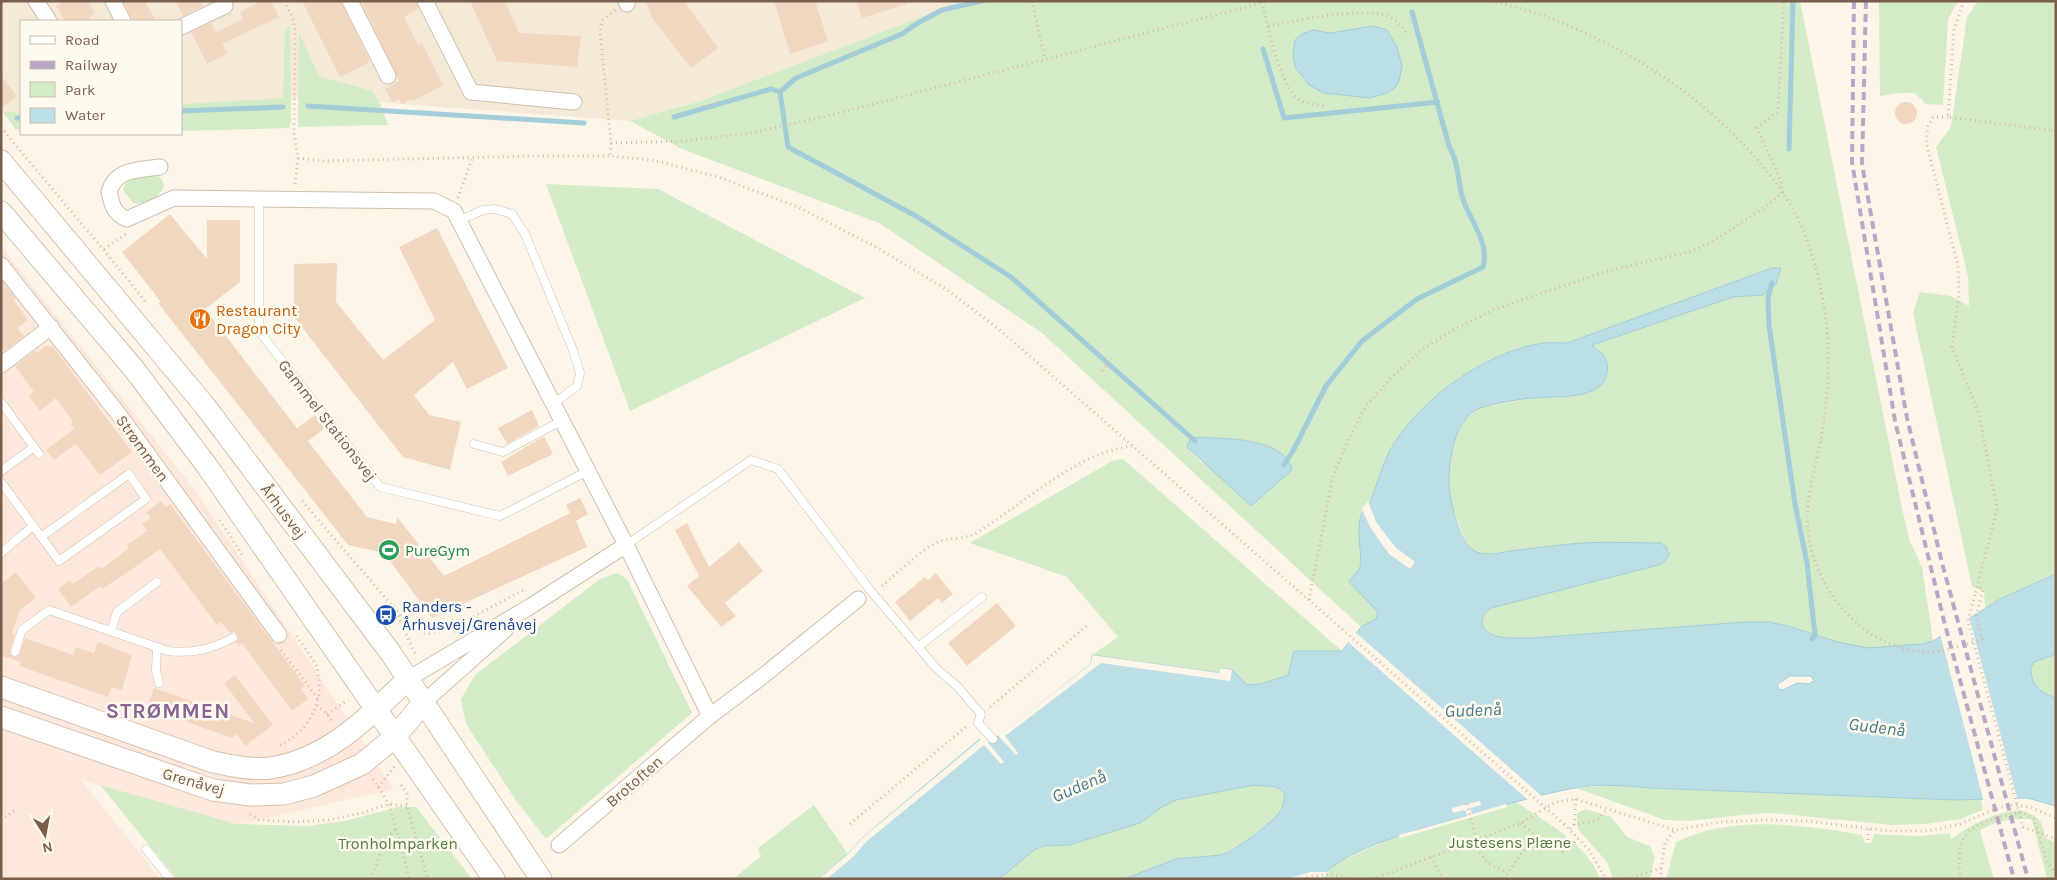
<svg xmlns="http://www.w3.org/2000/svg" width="2057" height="880" viewBox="0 0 2057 880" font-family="Karla,sans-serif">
  <rect width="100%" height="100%" fill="#fdf6e8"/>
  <polygon fill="#f4e9d7" points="1,1 983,1 945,8 700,101 630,121 306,97 181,104 181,21 21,21 21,111 3,112 1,112"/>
  <polygon fill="#fde8dc" points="1,246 198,494 394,789 237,825 81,780 161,879 1,879"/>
  <g fill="#d3ebc6" fill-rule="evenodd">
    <path d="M983,1h817l102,507 7,31 13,28 11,74c-18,5 -47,9 -65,7 -27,-2 -53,-15 -79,-22 -14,-4 -28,-4 -43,-4l-214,16c-13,0 -51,3 -50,-17 1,-6 4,-9 9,-13l171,-44 7,-8v-5l-8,-8 -89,1 -87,10 -10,-2 -8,-6 -17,-44 -2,-31 7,-33 10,-18 14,-12 52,-10h28l40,-49 -7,-4 141,-48 30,-2 18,-27h-9l-205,75 -22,-1 -174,157 -10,15 -2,19 1,35 -11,14 29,29 -2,8 -15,8 -319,-294 -163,-110 -197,-74 -52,-28 70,-20 245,-93zM1373,26c20,18 32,25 26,55l-86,-51 17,3zM1191,437l64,4 -53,22 -15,-16z"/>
    <polygon points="1879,1 1958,1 1948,19 1943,105 1926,104 1915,93 1901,93 1880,96"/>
    <polygon points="1978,1 2056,1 2056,574 2002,598 1985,609 1984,592 1972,586 1913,313 1920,292 1951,296 1969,306 1968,276 1936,147 1951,127 1967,17"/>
    <polygon points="290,26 291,121 289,128 181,131 181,104 283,98 285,30"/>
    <polygon points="299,33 319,76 372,91 380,103 388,125 298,127"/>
    <polygon points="21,111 21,129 15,129 3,112"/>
    <path d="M148,175h10l4,5 2,7c-7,12 -17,18 -31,16l-10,-13c5,-13 13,-12 25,-15z"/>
    <polygon points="546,184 658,189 865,298 630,411"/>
    <polygon points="1123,459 1342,651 1294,651 1288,675 1261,684 1247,685 1232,670 1219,673 1092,655 1118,637 1067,577 970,543 1114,460"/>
    <polygon points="617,573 627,579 692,713 546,839 517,802 466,724 461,699 475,675 600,579"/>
    <path d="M2056,654v44c-16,-5 -25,-12 -25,-30l3,-6z"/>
    <polygon points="100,785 236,824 307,826 345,821 398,807 416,807 472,879 177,879"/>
    <polygon points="1254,785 1277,787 1283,791 1285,796 1282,809 1275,818 1255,835 1221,855 1176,859 1124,879 996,879 1003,876 1034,850 1043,846 1069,845 1140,823 1162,807 1176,800"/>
    <polygon points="1614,785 1650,788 1956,800 1981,800 1983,810 1960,819 1925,824 1892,825 1772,813 1742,815 1689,821 1665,820 1576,788"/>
    <path d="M1516,802c28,19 73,43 84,77h-281l16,-15 59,-27z"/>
    <polygon points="814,805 848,854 819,879 733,879 761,856 758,848"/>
    <polygon points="1586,809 1611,817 1627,837 1650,846 1655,858 1650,879 1613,879 1607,862 1577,828 1577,813"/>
    <path d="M2020,810c19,6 21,9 26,28l10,5v36h-9l-15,-59c-14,-4 -41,2 -52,11l14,48h-328l10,-37c56,-28 126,-17 186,-7l3,8h6l3,-9 46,2 30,-3 1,6c25,-17 39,-25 69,-29z"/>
  </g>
  <g fill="#bcdee7" stroke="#a2cdd9" fill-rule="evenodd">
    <polygon points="1373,26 1387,30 1397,47 1402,66 1399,81 1395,88 1387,93 1370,98 1324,93 1309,85 1295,67 1293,54 1295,40 1304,33 1313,30 1330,33"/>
    <path d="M1772,268h9l-5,16 -13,11 -30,2 -141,48c10,8 17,13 15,27 -2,29 -54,24 -75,26 -12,1 -41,6 -52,10 -27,11 -32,56 -31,80 2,16 10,54 24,62 10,7 26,3 37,1 20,-2 40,-5 60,-7 30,-3 61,-1 91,-1l6,4 2,9 -7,8 -171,44c-5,4 -8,7 -9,13 -1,20 37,17 50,17l214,-16h23l19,4 50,16 30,6 55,-4 10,-3 69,-43 54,-24v80l-22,8 -3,6c0,18 10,25 25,30v108l-29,-8 -71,2 -306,-12c-25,-2 -50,-5 -75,0 -38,7 -74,18 -111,29 -40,11 -118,30 -145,62h-195l52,-20 45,-4 9,-4 25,-16 20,-17 7,-9 3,-13 -2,-5 -6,-4 -23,-2 -78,15 -14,7 -22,16 -71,22 -26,1 -9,4 -31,26 -7,3h-177l29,-25 13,-15 119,-100 9,4 102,-79 1,-9 127,18 1,-5 12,2 15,15 14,-1 27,-9 6,-24h48l19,-24 15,-8 2,-7 -29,-30 11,-14c2,-17 -4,-37 1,-53 2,-5 7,-8 9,-13 7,-16 11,-34 19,-50 28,-51 96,-101 155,-109 7,-1 15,0 23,0zM1790,676h21l3,5 -6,3 -11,-1 -14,7 -5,-1v-5z"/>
    <path d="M1191,437c27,2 94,-2 101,33l-41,36 -64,-59z"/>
  </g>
  <g fill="#fdf6e8">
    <polygon points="1368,501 1376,522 1395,547 1415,562 1410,569 1389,554 1370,527 1362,509"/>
    <polygon points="1969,616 2018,801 1984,802 1940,634"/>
    <polygon points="1354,631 1544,798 1529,801 1347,641"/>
    <polygon points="1092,655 1219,673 1220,668 1232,670 1230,681 1101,663 1005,736 1018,753 1016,755 996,733 999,731 1001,733 1091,664"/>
    <polygon points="979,737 985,739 1004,762 1001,764 984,745 866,842 853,857 827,879 819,879 848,854 861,839 980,740"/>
    <polygon points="1480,801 1481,805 1470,808 1472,814 1506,804 1507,807 1400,838 1399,835 1467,816 1465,810 1453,813 1452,808"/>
    <polygon points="1310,872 1329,872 1322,879 1287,879"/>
  </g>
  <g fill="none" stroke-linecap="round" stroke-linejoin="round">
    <g stroke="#a2cdd9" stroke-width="5">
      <polyline points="982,1 942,10 916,24 902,34 796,78 780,92 788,147 916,216 1011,277 1195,441"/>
      <polyline points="1263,49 1284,118 1438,102"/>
      <polyline points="308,106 584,123"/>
      <polyline points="181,111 283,107"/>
      <polyline points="674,117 771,89 780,92"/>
      <polyline points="17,118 21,118"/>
      <polyline points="1789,149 1793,1"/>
      <polyline points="1772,283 1768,298 1769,325 1795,504 1807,563 1815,635 1812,639"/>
      <path d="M1284,465l9,-14 33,-65 36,-45 55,-42 66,-32c7,-24 -13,-46 -20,-68 -4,-11 -4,-24 -7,-35 -1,-6 -4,-12 -7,-18l-37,-134"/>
    </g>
  </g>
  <g fill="#f2d7c0">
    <polygon points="65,1 88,1 95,14 89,17 91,21 65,21 56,6"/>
    <polygon points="124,1 145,1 156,21 132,21"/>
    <polygon points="176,1 200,1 203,6 183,16"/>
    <polygon points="261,1 271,1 279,17 222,44 227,54 207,64 191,32 211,23 216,32 243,19 240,12"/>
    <polygon points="302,1 341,1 370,62 340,77"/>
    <polygon points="361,1 416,1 419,9 404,17 418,45 422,43 443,85 413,101 412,98 402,104 399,99 393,103 385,89 399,81"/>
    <polygon points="470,1 505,1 519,33 581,36 577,67 497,61"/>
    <polygon points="646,1 686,1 688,7 718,48 691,68 652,18"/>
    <polygon points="774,1 815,1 828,41 790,54"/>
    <polygon points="857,1 907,1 907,4 862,18"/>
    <polygon points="1,76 17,96 1,108"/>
    <circle cx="1906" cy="113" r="11"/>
    <polygon points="170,214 207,259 207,220 240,220 240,282 205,309 297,428 315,415 325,428 308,441 367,517 396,524 397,517 444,576 570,513 566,505 580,498 588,514 576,521 587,547 432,618 384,553 348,545 158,303 161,302 122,252"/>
    <polygon points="437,228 508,368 467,389 453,362 414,395 429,415 461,422 450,470 403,457 294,317 294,264 337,263 336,302 383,360 435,320 399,247"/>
    <polygon points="1,280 16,299 14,301 28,320 17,328 24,336 4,351 1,347"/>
    <polygon points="46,346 53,347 132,452 100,475 77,445 75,446 74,445 54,460 46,450 74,429 71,424 73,422 56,398 40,411 29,396 34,392 15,366 35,351 37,353"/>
    <polygon points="532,410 539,426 507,444 498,428"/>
    <polygon points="544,436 553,454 508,476 501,462"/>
    <polygon points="161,501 166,507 170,504 305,686 301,689 308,699 292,711 242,643 239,646 236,642 238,635 234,632 230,633 221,622 217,625 160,549 128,572 102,589 100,586 71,607 58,589 70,580 73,584 99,566 102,569 129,548 127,545 147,531 142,524 151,518 146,512"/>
    <polygon points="687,523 709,567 739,542 763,571 725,603 736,616 721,627 687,586 699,576 675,530"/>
    <polygon points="16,572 36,598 20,610 12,633 15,634 10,650 11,655 14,657 19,656 25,638 73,655 76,647 94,653 98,642 132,655 122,690 112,687 108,697 19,666 21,662 4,656 1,658 1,584"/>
    <polygon points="936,573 953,594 942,603 938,598 910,621 895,602 925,577 928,580"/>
    <polygon points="997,603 1016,626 967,666 948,643"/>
    <polygon points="235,675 273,725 245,746 237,734 232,738 147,708 154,688 254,723 224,683"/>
  </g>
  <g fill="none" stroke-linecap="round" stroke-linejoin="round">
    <g stroke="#cfbfad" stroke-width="9">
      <g id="lane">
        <polyline points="259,198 259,331 380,487 500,516 588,471"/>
        <polyline points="460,220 483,210 495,209 512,214 525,234 573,350 580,373 577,386 553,404"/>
        <polyline points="1,402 39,454"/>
        <polyline points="474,444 503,452 561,421"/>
        <polyline points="1,471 34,447"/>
        <polyline points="1,482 59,561 146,499 129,474 41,537"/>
        <polyline points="626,545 751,460 778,469 870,590 937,669 957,686 981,714 978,723 993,739"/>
        <polyline points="1,553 33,526"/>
        <polyline points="111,631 117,612 157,582"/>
        <polyline points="157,647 156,671 159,683"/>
        <polyline points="918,647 982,597"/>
        <path d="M15,652l7,-22 27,-20 119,41c25,3 43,-2 65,-13"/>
        <polyline points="146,849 170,879"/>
      </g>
    </g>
    <g stroke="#cfbfad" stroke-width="17">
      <g id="street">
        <polyline points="36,1 49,21"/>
        <polyline points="113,1 123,21"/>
        <polyline points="350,1 388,76"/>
        <polyline points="425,1 471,92 574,102"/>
        <polyline points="626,1 627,4"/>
        <polyline points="181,27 225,6 223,1"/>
        <path d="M160,167c-21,3 -44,1 -51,25 3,13 5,22 18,27l47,-21 260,3 20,10 172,334 84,171"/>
        <polyline points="1,265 120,416 279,635"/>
        <polyline points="1,365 51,327"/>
        <polyline points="408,679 531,606 626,545"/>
        <polyline points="424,702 506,629"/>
        <polyline points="559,845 710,716 763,676 858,599"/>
      </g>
    </g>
    <g stroke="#d5c1ad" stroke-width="23">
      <g id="secondary">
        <polyline points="1,161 205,406 390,652 541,879"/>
        <polyline points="1,212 134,369 207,466 494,879"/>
        <path d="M1,687l212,75c19,4 38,8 57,6 57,-8 99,-51 138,-89"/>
        <polyline points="1,717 213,790 250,795 284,794 314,786 362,764 395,737 424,702"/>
      </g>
    </g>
    <g stroke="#d8baa2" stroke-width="3" stroke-dasharray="1 4" stroke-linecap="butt">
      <polyline points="284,1 293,18 295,29 294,133 298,158 295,185"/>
      <polyline points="1032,1 1045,59"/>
      <path d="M1491,1c112,24 238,104 299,203 22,35 37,101 38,142 1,33 -2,66 -8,99 -6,28 -15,55 -12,84 5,60 56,121 118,123 18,1 39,-8 56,-13l-6,-21 7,-29 -5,-3"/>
      <polyline points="1964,1 1954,29 1948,117 2056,131"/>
      <path d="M1262,2c5,22 18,85 37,98 7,4 18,5 26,6"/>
      <polyline points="615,10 603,20 600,31 611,143 610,156 652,160 718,177 798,207 876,247 946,289 1000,330 1342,629"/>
      <path d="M1268,26c27,-5 96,-20 120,-10 9,4 14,10 19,18"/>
      <polyline points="1948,117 1933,117 1928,126 1926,142 1958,266 1959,295 1952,347 1979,414 1997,509 1975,595"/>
      <path d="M1,127c48,60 99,116 146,177"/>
      <polyline points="611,143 684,141 751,133 831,115 1269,1"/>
      <polyline points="298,158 323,161 535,156 610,156"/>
      <polyline points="458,198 472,159"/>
      <polyline points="104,249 126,234"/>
      <polyline points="1102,371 1112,358"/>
      <polyline points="302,501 395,609 415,654"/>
      <polyline points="220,520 242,555"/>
      <path d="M882,586c14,-12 38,-35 54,-43 12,-6 29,-3 40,-10 50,-30 97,-79 156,-87"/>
      <polyline points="1309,600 1333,476 1348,440 1366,406 1392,377 1421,350 1457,328 1495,309 1608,271 1689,252 1710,243 1729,231 1766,206 1782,193 1781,181 1757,128 1778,111 1784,1"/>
      <path d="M397,611c26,30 32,26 66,11"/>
      <polyline points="454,632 465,621 525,589"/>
      <polyline points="281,650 318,699"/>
      <polyline points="317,705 327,714 333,723"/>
      <polyline points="990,707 1089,624"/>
      <polyline points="327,714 348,700"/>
      <path d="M280,745c24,-11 42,-37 39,-65 -1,-5 -1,-11 -3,-15 -6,-11 -15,-22 -22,-32"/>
      <polyline points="373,779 389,804 410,879"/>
      <polyline points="401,785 407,794 407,806 428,879"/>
      <polyline points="378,787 395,766"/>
      <polyline points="1467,804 1480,853 1488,863 1507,873"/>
      <polyline points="250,814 259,820 296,822 329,820 362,813 389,804 407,806"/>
      <polyline points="1,820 15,810"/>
      <polyline points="1521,823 1545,843 1562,851 1567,849 1578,839"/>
      <polyline points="850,824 968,725"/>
      <polyline points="1564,824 1589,850 1606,879"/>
      <polyline points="1574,825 1576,799"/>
      <polyline points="1570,829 1574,825 1597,820 1607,809"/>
      <polyline points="2056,834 2054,838 2056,839"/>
      <polyline points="1868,840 1869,829"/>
      <polyline points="1431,857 1443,879"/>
      <polyline points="1,876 4,879"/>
      <polyline points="371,879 385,840 396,829"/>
      <polyline points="1297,879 1329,874 1351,879"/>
      <polyline points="1373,879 1521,823 1556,802 1576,799 1675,830 1720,822 1765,820 1807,821 1889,831 1928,831 1960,824 1998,808 2014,805 2030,807 2056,818"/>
      <polyline points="1504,879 1519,856 1526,849 1544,842"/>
      <polyline points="1627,879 1661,868"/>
      <polyline points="1660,879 1665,842 1675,830"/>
      <path d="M1960,879c0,-10 -2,-22 0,-32 6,-25 41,-30 62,-35l12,7 13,43 9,11"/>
    </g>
    <use href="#lane" stroke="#fff" stroke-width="8"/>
    <use href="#street" stroke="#fff" stroke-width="15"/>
    <use href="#secondary" stroke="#fff" stroke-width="21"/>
    <g stroke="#baa6c7" stroke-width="4" stroke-dasharray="8 5" stroke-linecap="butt">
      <polyline points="1854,1 1852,162 1895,421 1944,621 2014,879"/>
      <polyline points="1866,1 1862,164 1907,418 1942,563 2028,879"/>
    </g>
    <g stroke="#d8baa2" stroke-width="3" stroke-dasharray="1 4" stroke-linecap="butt">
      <polyline points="1975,595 1968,621 2023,827 2054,838"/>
      <polyline points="1342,629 1564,824"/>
    </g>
  </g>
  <defs>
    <g id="restaurant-disc" transform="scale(1.125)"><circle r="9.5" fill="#e8710a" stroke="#fffaef"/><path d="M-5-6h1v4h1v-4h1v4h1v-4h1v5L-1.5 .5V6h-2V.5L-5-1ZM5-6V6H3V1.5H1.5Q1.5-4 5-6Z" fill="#fff"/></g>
    <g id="stadium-disc" transform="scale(1.125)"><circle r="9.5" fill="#2e9e5b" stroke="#fffaef"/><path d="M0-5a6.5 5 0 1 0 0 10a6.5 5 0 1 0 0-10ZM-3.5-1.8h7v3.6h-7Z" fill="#fff"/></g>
    <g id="bus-disc" transform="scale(1.125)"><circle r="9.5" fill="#1a4fb4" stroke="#fffaef"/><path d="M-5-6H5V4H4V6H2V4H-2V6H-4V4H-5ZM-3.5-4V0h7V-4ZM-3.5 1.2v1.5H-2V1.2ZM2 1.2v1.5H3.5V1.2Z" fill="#fff"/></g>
  </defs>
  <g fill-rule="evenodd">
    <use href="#restaurant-disc" x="200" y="319"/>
    <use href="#stadium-disc" x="389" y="550"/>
    <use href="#bus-disc" x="386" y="615"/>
  </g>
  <g text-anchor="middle" stroke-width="5" stroke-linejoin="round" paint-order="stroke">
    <g font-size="16" fill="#c56008" stroke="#fffaef" text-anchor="start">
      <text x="216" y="316">Restaurant<tspan x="216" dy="18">Dragon City</tspan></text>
    </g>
    <g font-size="16" fill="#785e4b" stroke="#fffaef">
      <text transform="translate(328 420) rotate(52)" y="6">Gammel Stationsvej</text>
      <text transform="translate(143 448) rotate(54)" y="6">Strømmen</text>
      <text transform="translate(284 511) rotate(53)" y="6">Århusvej</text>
      <text transform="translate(194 781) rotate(16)" y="6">Grenåvej</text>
      <text transform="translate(634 781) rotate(-41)" y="6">Brotoften</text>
    </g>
    <g font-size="16" fill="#27864d" stroke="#fffaef" text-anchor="start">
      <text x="405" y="556">PureGym</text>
    </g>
    <g font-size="16" fill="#164399" stroke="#fffaef" text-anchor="start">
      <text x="402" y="612">Randers -<tspan x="402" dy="18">Århusvej/Grenåvej</tspan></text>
    </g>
    <g font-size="16" fill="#517d43" stroke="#fffaef">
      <text x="1510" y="848">Justesens Plæne</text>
      <text x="398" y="849">Tronholmparken</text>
    </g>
    <g font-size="18" font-style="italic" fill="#457a8b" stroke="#fffaef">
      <text transform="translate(1473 710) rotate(-2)" y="6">Gudenå</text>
      <text transform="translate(1877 727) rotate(7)" y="6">Gudenå</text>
      <text transform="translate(1079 786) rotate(-23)" y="6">Gudenå</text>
    </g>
    <g font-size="21" font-weight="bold" letter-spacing="1" fill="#876493" stroke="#fffaef">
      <text x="168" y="718">STRØMMEN</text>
    </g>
  </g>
  <rect width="2057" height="880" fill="none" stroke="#785e4b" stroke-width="5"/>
  <rect x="20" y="20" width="162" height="115" fill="#fffaef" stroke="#c9bcad"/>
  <rect x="30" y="36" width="25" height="8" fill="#ffffff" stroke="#c9bcad"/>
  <text x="65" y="45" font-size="15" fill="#785e4b">Road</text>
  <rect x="30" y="61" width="25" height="8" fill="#baa6c7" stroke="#c9bcad"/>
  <text x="65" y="70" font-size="15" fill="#785e4b">Railway</text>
  <rect x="30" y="82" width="25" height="15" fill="#d3ebc6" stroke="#c9bcad"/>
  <text x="65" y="95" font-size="15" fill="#785e4b">Park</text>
  <rect x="30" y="108" width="25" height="15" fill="#bcdee7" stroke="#c9bcad"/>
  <text x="65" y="120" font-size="15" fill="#785e4b">Water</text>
  <g transform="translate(45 835) rotate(169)" stroke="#fffaef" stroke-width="4" paint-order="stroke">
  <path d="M0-4L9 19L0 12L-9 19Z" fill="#785e4b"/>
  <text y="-8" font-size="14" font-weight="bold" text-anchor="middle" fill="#785e4b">N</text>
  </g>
</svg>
